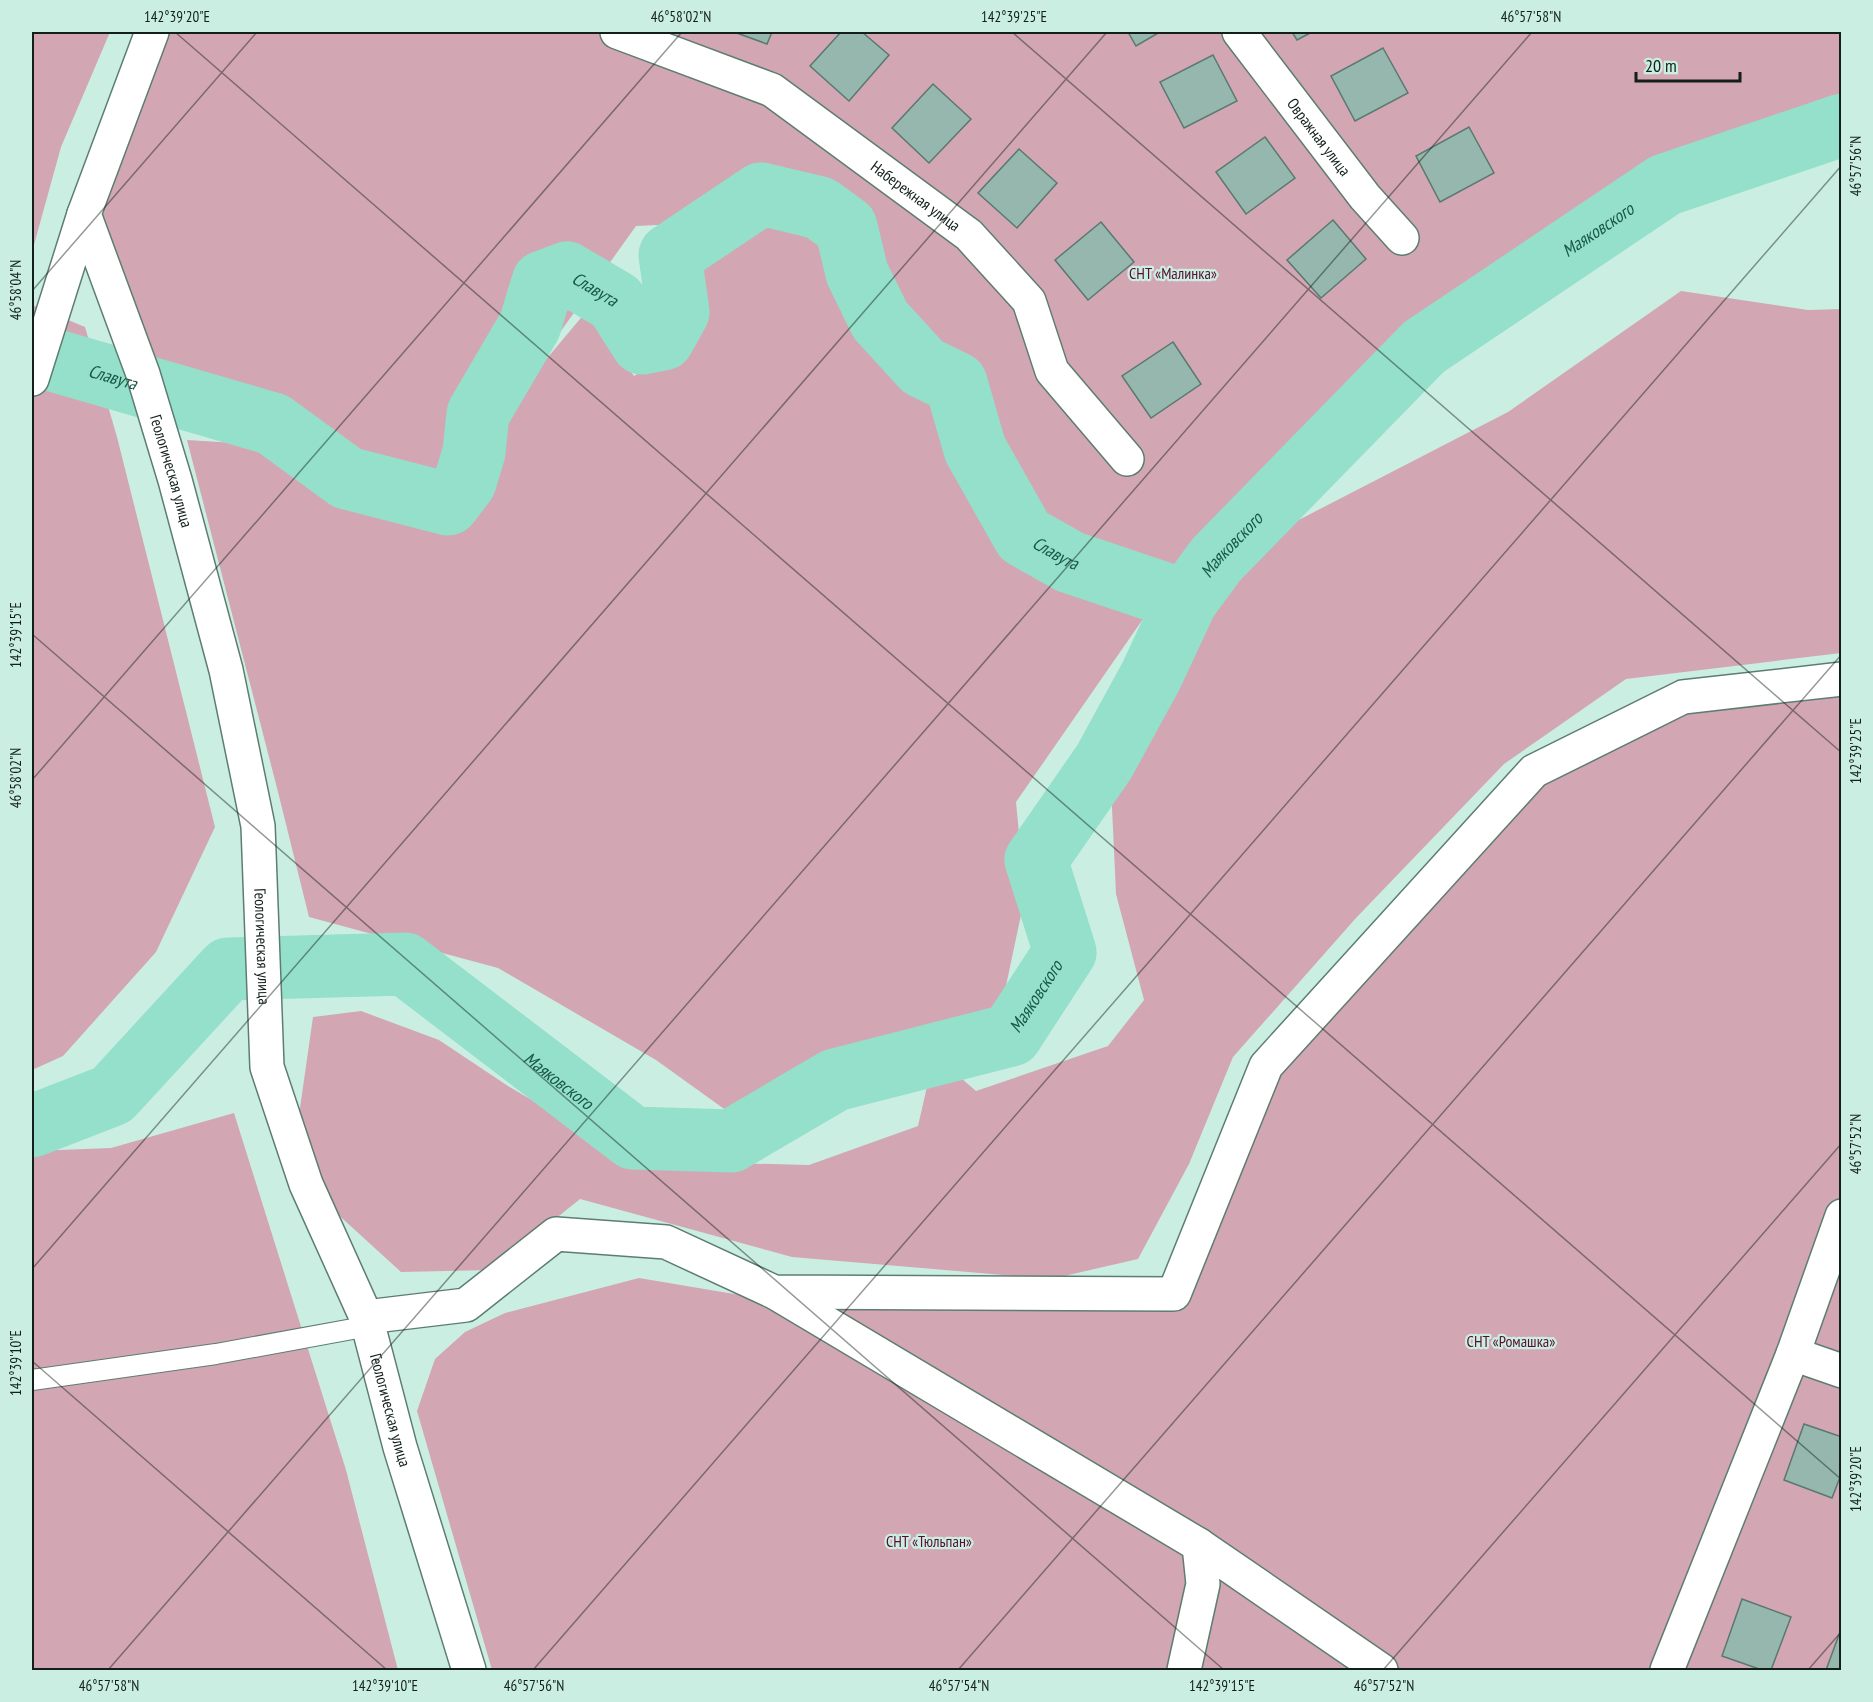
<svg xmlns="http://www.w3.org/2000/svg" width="1873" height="1702" viewBox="0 0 1873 1702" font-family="'PT Sans Narrow',sans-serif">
  <rect width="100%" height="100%" fill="#cbeee3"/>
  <g fill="#d3a6b3">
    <polygon points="32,32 110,32 61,147 32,252"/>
    <polygon points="152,32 1841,32 1841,131 1707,170 1475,313 1186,601 1070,562 956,383 923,367 880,320 857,273 806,218 636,226 508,405 595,301 610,341 634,376 675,352 690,326 688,233 804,221 863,313 949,420 1004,524 1059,572 1143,619 1016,802 1025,896 999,1019 876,1042 727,1111 656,1060 498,968 309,917 277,788 187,440 253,444 405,509 471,508 499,418 474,452 465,482 448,504 347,478 143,374 84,214"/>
    <polygon points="1681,291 1808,310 1841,309 1841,653 1626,679 1504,764 1356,918 1233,1057 1189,1164 1138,1259 1051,1279 792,1257 580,1199 492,1270 401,1272 332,1209 299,1115 313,1017 361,1011 439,1040 508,1086 591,1135 728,1163 809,1165 918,1126 929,1078 954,1072 976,1091 1108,1046 1144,1000 1116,894 1111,786 1197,626 1287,526 1508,412"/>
    <polygon points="32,305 85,327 117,437 215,827 156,952 63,1056 32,1070"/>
    <polygon points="1841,679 1841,1670 492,1670 417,1411 435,1359 465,1332 505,1313 639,1278 740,1295 776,1313 774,1292 1174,1294 1266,1066 1534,771 1683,697"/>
    <polygon points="234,1113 346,1470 398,1670 32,1670 32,1151 111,1148"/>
  </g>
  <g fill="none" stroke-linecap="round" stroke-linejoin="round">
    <g stroke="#94e0ca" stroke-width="63">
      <path id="s1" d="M32,354l241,70 74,54 101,26 17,-22 9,-30 4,-38 52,-89 13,-43 24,-9 49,29 26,41 21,-4 15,-27 -8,-57 91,-61 59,14 26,19 11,46 23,47 43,47 33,16 19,66 49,87 46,26 116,39"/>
      <path id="s2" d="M32,1126l80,-31 116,-126 177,-5 228,174 98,3 104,-61 176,-45 54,-83 -29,-92 68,-98 47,-86 35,-75 30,-41 208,-213 241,-162 177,-60"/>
    </g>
  </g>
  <g fill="#95b7ad" stroke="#597970" stroke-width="1.5">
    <polygon points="734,32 772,32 767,44"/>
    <polygon points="841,32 862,32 889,55 849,101 810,66"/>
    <polygon points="1128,32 1160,32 1136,46"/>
    <polygon points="1292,32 1312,32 1297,40"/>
    <polygon points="1383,48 1408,93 1355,121 1331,76"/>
    <polygon points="1213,55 1237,101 1184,128 1160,82"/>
    <polygon points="933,84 971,119 929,163 892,128"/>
    <polygon points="1469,127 1494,173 1440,202 1416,156"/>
    <polygon points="1265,137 1295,178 1246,214 1216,172"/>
    <polygon points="1019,149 1057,183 1017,228 978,193"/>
    <polygon points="1333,220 1366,259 1321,298 1287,260"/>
    <polygon points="1101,222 1134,262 1088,300 1055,260"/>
    <polygon points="1173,342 1201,384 1151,418 1122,376"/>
    <polygon points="1804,1424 1842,1437 1842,1472 1832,1498 1784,1480"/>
    <polygon points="1742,1599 1791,1617 1771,1670 1762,1670 1722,1656"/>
    <polygon points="1840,1632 1842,1633 1842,1670 1826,1670"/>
  </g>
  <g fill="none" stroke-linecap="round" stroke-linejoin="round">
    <g stroke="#5d7d73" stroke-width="22">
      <polyline id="service" points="32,1380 216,1354 369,1326"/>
    </g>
    <g stroke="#5d7d73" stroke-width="36">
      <g id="minor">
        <path id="s3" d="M617,32l155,58 197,145 60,66 23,70 75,88"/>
        <path id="s4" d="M1239,32l126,165 37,41"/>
        <polyline points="32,379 84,214"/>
        <polyline points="776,1293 1199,1545 1381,1670"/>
        <polyline points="366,1317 466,1305 556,1234 666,1242 774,1292 1174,1294 1266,1066 1534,771 1683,697 1842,679"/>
        <polyline points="1793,1354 1842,1371"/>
        <polyline points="1184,1670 1203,1584 1199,1545"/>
        <polyline points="1667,1670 1793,1354 1842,1216"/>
      </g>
    </g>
    <g stroke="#5d7d73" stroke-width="36">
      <g id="tertiary">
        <path id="s5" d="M152,32l-68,182 59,160 32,106 51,190 32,156 9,241 39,117 60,133 34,130 69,223"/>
      </g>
    </g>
    <use href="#service" stroke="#fff" stroke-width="20"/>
    <use href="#minor" stroke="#fff" stroke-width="33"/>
    <use href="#tertiary" stroke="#fff" stroke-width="33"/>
  </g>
  <path fill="none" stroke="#121f1b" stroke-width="1.5" stroke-opacity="0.45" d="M175,32l1667,1448M1012,32l830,721M32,291l225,-259M32,634l1192,1036M32,780l650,-748M32,1269l1075,-1237M32,1361l355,309M108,1670l1424,-1638M533,1670l1309,-1505M958,1670l884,-1016M1383,1670l459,-527M1808,1670l34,-39"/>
  <g text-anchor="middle" stroke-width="4.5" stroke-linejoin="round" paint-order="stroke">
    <g font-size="16" fill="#121f1b" stroke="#cbeee3">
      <text dy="6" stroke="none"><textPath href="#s4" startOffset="132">Овражная улица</textPath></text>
      <text dy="6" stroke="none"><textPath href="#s3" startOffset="344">Набережная улица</textPath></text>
      <text dy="6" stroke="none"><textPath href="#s5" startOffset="466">Геологическая улица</textPath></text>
      <text dy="6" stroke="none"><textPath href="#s5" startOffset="952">Геологическая улица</textPath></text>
      <text dy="6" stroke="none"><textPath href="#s5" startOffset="1438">Геологическая улица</textPath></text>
    </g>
    <g font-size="16" fill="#590c2f" stroke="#cbeee3">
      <text x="1173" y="279">СНТ «Малинка»</text>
      <text x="1511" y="1347">СНТ «Ромашка»</text>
      <text x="929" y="1547">СНТ «Тюльпан»</text>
    </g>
    <g font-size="18" font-style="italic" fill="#195748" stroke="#cbeee3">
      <text dy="6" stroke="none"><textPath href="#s2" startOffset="2175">Маяковского</textPath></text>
      <text dy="6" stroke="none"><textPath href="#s1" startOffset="750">Славута</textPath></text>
      <text dy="6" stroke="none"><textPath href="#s1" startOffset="84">Славута</textPath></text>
      <text dy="6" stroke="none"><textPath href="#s2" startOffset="1689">Маяковского</textPath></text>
      <text dy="6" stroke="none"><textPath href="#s1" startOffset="1540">Славута</textPath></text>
      <text dy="6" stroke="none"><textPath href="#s2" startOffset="1167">Маяковского</textPath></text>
      <text dy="6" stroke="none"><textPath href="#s2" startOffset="627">Маяковского</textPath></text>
    </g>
  </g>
  <rect width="1873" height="1702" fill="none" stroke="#cbeee3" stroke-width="66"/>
  <path d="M1636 72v9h104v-9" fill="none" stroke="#121f1b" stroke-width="3"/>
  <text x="1645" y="72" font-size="18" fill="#121f1b" stroke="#cbeee3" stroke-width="4.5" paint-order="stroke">20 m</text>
  <rect x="33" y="33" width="1807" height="1636" fill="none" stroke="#121f1b" stroke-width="2"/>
  <g font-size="15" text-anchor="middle" fill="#121f1b">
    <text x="177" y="22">142°39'20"E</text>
    <text x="681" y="22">46°58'02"N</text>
    <text x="1014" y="22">142°39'25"E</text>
    <text x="1531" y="22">46°57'58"N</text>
    <text transform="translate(1856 166) rotate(-90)" y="5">46°57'56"N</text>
    <text transform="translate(16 290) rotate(-90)" y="5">46°58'04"N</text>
    <text transform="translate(16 635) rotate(-90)" y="5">142°39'15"E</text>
    <text transform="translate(1856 751) rotate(-90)" y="5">142°39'25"E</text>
    <text transform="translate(16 778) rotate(-90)" y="5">46°58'02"N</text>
    <text transform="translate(1856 1144) rotate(-90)" y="5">46°57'52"N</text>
    <text transform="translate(16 1363) rotate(-90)" y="5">142°39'10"E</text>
    <text transform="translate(1856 1479) rotate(-90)" y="5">142°39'20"E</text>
    <text x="109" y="1691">46°57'58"N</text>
    <text x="385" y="1691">142°39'10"E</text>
    <text x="534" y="1691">46°57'56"N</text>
    <text x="959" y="1691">46°57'54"N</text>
    <text x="1222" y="1691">142°39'15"E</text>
    <text x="1384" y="1691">46°57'52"N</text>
  </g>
</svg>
